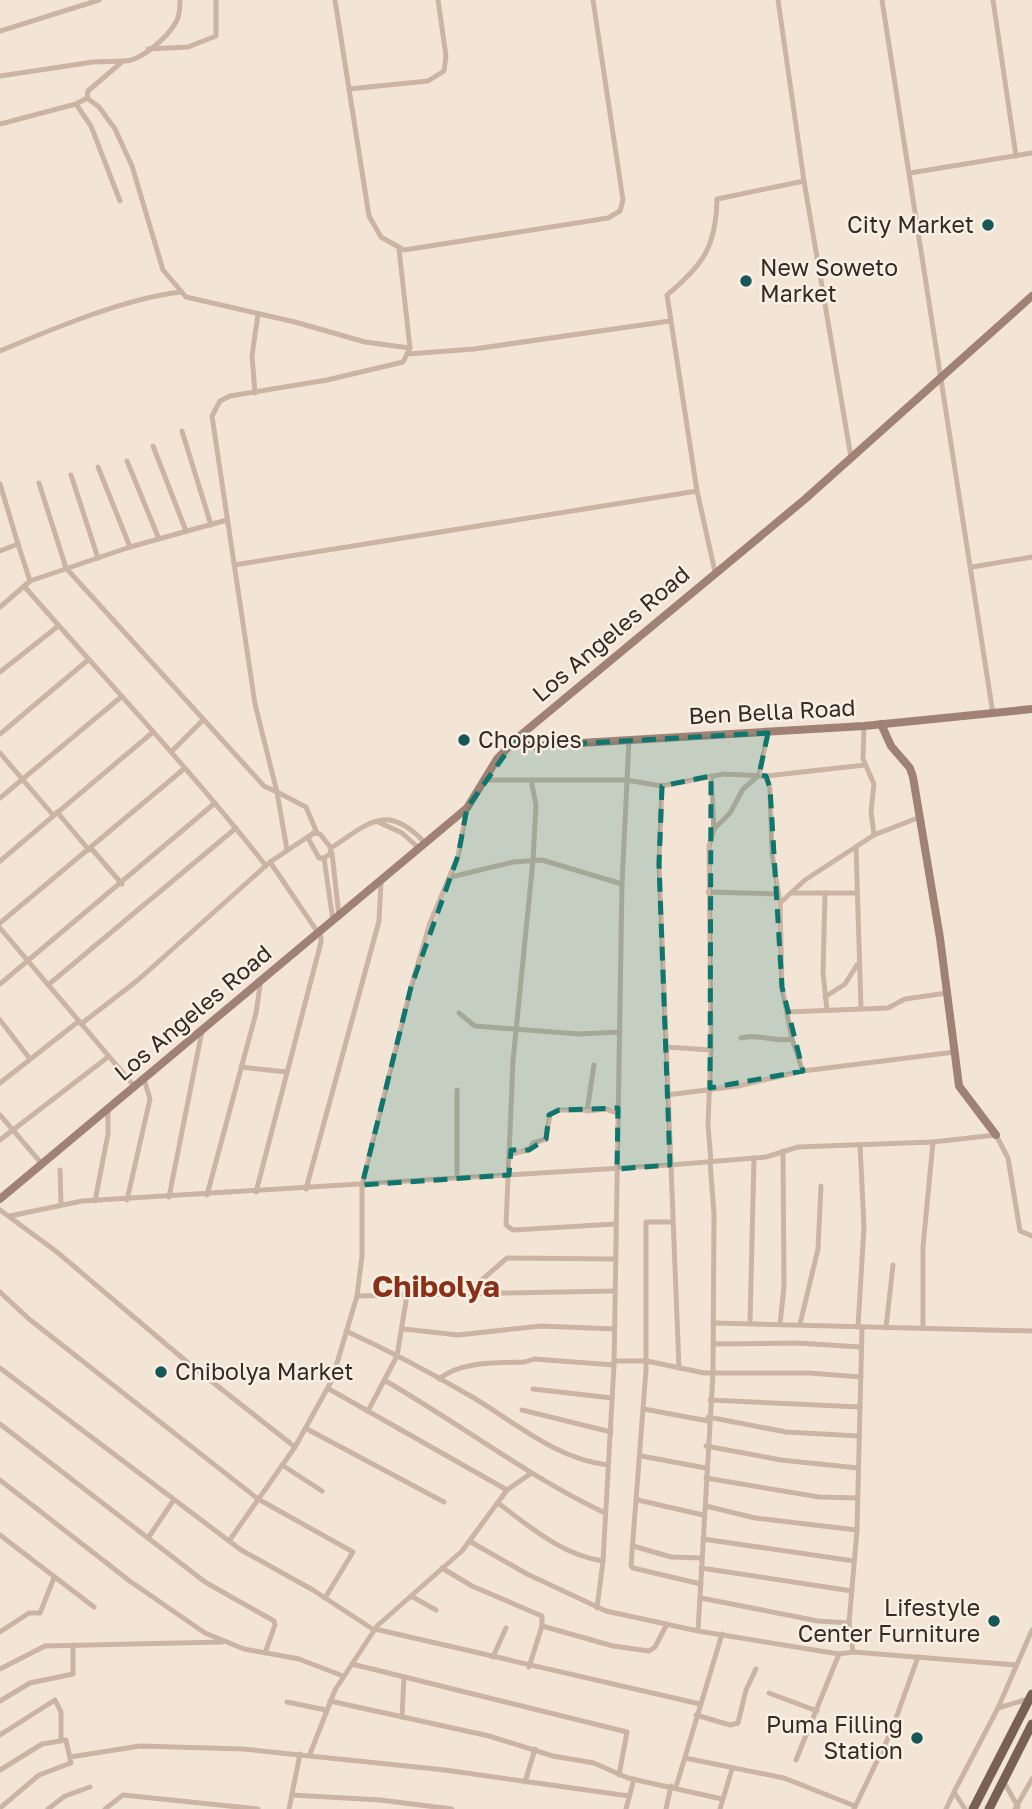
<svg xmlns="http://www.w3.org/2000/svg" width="1032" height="1809" viewBox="0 0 1032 1809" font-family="'Golos Text',sans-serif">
  <rect width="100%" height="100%" fill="#f3e5d6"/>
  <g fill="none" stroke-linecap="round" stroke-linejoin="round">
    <g stroke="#ccb4a2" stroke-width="5">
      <polyline points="335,0 369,216 381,237 404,250 608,218 620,211 623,200 593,0"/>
      <polyline points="882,0 993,714"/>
      <polyline points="993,0 1016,156"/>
      <polyline points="0,31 99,0"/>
      <polyline points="148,49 188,47 216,36 216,0"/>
      <polyline points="0,76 93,62 122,61"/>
      <polyline points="349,89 428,81 444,71 446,56 438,0"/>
      <polyline points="87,98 99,107 115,129 132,166 163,270 186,297 295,322 365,342 410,348"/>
      <polyline points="76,104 91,126 120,201"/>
      <path d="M0,124l76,-20 11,-6 1,-7 35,-30c17,1 45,-24 53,-39 4,-6 4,-15 4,-22"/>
      <polyline points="910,173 1032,153"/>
      <polyline points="804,181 851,457"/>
      <path d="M0,351c52,-22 126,-53 181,-59"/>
      <polyline points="408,354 474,349 670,321"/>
      <polyline points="255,393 252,356 258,314"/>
      <polyline points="182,431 211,525"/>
      <polyline points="153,446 186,531"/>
      <polyline points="127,461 159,539"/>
      <polyline points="98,467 130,547"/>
      <polyline points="71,475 98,558"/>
      <polyline points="39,483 66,568 264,786 277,792 287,850"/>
      <polyline points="0,484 18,544 0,551"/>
      <polyline points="234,565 697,491"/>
      <polyline points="972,567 1032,557"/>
      <path d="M715,572l-18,-81 -30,-196c36,-30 49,-48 50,-96l87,-18 -26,-181"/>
      <polyline points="30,581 130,547 227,520"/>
      <path d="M24,586c81,93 166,183 242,280"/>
      <polyline points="0,607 30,581 18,544"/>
      <polyline points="0,672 57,627"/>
      <polyline points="864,726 863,759 874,784 871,812 874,835"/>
      <polyline points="0,734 88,660"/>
      <polyline points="171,752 203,720"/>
      <polyline points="0,753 53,815"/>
      <polyline points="711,776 714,829"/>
      <polyline points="766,776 770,788 772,853 780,903 782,987 792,1039 803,1071"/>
      <polyline points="486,780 626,780 662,786 724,774 766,776 865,765"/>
      <polyline points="531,780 536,805 533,860 513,1061 506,1225 513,1230 616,1224"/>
      <polyline points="662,786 659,864 679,1368"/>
      <polyline points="0,798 121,697"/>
      <polyline points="57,812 89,850"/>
      <polyline points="376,821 402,833 420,849"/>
      <polyline points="317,833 306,807 277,792 255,704 212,416 220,401 230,396 327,380 403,362 410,348 399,249"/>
      <polyline points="856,847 861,1008"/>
      <polyline points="91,848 122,884"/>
      <path d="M331,848l-11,-14 -7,-1 -5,5 11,20h5l6,-4 1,-6c38,-25 56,-46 94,-5"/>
      <polyline points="332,853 339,916"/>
      <polyline points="324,858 333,921"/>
      <polyline points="0,861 153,732"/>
      <polyline points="451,877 513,862 542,860 622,884"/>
      <polyline points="708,892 778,894"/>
      <polyline points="793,893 856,893"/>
      <polyline points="825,893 823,973 827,1010"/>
      <polyline points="780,903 805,880 874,835 920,817"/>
      <polyline points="0,923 185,768"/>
      <polyline points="0,928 135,1087"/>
      <polyline points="0,984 215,803"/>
      <polyline points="48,985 236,828"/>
      <polyline points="825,997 845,984 857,965"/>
      <polyline points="787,1012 888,1008 905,999 947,993"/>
      <polyline points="459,1013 475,1026 579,1034 620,1032"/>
      <polyline points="0,1020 30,1059"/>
      <polyline points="81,1024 138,980 270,862 309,836"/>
      <path d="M741,1038c18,-5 34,5 51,1"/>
      <polyline points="666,1047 711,1050"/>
      <polyline points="594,1065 587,1111 605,1109 618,1113"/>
      <polyline points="241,1067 286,1072"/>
      <polyline points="0,1083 79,1021"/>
      <polyline points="667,1095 738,1086 803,1071 955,1052"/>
      <polyline points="0,1115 42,1164"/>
      <polyline points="0,1140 108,1057"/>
      <polyline points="511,1154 529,1150 533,1143 546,1139 550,1114 559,1110 587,1110"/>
      <polyline points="711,1162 708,1125 711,1048 709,846 714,829 730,813 743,789 759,775 768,733"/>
      <polyline points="60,1170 61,1204"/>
      <polyline points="457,1178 457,1090"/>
      <polyline points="306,1189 379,921 381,882"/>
      <polyline points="256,1192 321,942 321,937 270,862"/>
      <polyline points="207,1195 256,1013 261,979"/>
      <polyline points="169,1197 202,1031"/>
      <polyline points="127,1200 150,1099 144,1079"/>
      <polyline points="95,1201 108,1134 108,1109"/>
      <polyline points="0,1210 57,1252 187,1362 295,1447"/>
      <polyline points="10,1216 82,1201 670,1165 766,1157 798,1147 933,1142 996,1135 1008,1158 1020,1231 1032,1236"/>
      <polyline points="672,1222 646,1222 646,1370 631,1565 633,1568 701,1584"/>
      <polyline points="0,1292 29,1319 258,1499 353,1552 325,1598"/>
      <polyline points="473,1295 477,1284 507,1258 615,1259"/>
      <polyline points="357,1296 614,1291"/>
      <polyline points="713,1323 1032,1331"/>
      <polyline points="750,1323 754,1158"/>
      <polyline points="780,1324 784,1287 783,1151"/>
      <polyline points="800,1324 818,1249 821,1186"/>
      <polyline points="858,1327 864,1227 860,1145"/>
      <polyline points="886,1328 893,1265"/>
      <polyline points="923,1328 923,1247 933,1142"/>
      <polyline points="404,1329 458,1335 541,1326 614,1329"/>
      <path d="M346,1331c44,20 87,43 128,67 43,26 83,61 134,67"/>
      <polyline points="713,1344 797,1343 861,1347"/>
      <polyline points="614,1361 647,1361 704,1373 809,1373 861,1377"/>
      <polyline points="0,1368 241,1550 313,1590 374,1630"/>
      <path d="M439,1379c22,-18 58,-16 86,-17l9,-3 80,6"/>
      <path d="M384,1380c75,43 143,96 221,133"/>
      <polyline points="329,1389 507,1490"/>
      <polyline points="533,1389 612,1398"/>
      <polyline points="710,1400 860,1407"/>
      <polyline points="644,1409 708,1421"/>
      <polyline points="522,1410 611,1432"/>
      <polyline points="368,1411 397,1356 407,1295"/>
      <polyline points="708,1417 786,1432 859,1436"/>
      <polyline points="0,1424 148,1538 173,1501"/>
      <polyline points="307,1429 444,1502"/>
      <polyline points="706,1446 781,1460 858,1468"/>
      <polyline points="641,1456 706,1468"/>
      <polyline points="282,1465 322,1491"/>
      <polyline points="706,1478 819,1497 857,1498"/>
      <polyline points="0,1480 131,1582 205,1633 244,1649 299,1659 343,1676"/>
      <polyline points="638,1500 703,1515"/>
      <path d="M498,1503c32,24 64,52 105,58"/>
      <polyline points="706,1506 755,1518 857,1530"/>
      <polyline points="0,1535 94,1607"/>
      <polyline points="148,1538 205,1582 274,1621 275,1625 265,1653"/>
      <polyline points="703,1539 854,1561"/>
      <polyline points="229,1541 295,1447 332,1380 357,1296 362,1256 362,1185 411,987 430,923 458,856 467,808"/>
      <polyline points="471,1542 527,1574 606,1611 698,1631 839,1654 853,1652 1016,1665"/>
      <polyline points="633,1546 671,1557 701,1558"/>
      <polyline points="442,1568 472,1586 542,1616 542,1626 613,1646 649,1651 655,1647 667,1624"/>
      <polyline points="701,1568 852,1591"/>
      <polyline points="411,1596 436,1610"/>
      <polyline points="701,1598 818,1621 849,1623"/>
      <polyline points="597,1608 603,1561 614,1365 622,884 629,740"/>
      <polyline points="375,1629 700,1704"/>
      <polyline points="698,1631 713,1373 714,1214 710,1162"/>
      <polyline points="0,1632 29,1613 40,1613 54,1578"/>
      <polyline points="853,1652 849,1623 857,1530 862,1328"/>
      <polyline points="493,1657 506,1628"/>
      <polyline points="352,1664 627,1732 619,1775"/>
      <polyline points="529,1667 542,1626"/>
      <polyline points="0,1669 45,1646 222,1642"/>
      <polyline points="769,1693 817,1711"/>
      <polyline points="0,1701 30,1683 73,1674 73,1645"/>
      <polyline points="330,1701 489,1736 553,1756 594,1763 628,1778 722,1799"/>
      <polyline points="287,1702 326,1710"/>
      <polyline points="998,1708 1028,1699"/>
      <polyline points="696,1715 730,1725 738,1723 746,1690 756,1669"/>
      <polyline points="402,1717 404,1677"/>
      <polyline points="0,1735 55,1700 61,1712 61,1739"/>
      <polyline points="310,1754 335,1690 377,1626 462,1551 507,1490 530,1474"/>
      <polyline points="70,1757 140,1746 243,1749 445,1770 629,1796"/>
      <polyline points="685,1758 784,1778 855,1806"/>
      <polyline points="796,1760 839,1654"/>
      <polyline points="0,1770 42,1744 66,1740 71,1763 39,1775 0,1808"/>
      <polyline points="525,1782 535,1749"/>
      <polyline points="1004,1782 1018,1807"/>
      <polyline points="676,1787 722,1634"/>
      <polyline points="292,1795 380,1800 452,1809"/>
      <polyline points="48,1809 65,1796 90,1787"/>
      <polyline points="105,1809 123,1795 258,1809"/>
      <polyline points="289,1809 300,1754"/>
      <polyline points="626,1809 634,1779"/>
      <polyline points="666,1809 671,1786"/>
      <polyline points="720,1809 732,1769"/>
      <polyline points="854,1809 891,1732 918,1657"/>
      <polyline points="946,1809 954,1792"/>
      <polyline points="965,1809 954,1792 998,1708 1032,1630"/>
      <polyline points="1015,1809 1032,1779"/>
    </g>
    <g stroke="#9f8273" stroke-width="8">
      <polyline points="881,724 891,746 910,768 913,777 940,938 959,1086 996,1135"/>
      <polyline points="516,739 530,746 864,726 1032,709"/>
      <polyline points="0,1199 467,808 497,759 516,739 804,500 1032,296"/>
    </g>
    <g stroke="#796054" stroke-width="9">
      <polyline points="973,1809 1032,1694"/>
      <polyline points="989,1809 1032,1724"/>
    </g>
  </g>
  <path fill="#0f766e" fill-opacity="0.2" stroke="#0f766e" stroke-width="5" stroke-dasharray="14 9" stroke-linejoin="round" d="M768,733l-9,42 7,1 4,12 12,199 21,84 -93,17 1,-312 -49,10 -3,78 11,301 -53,4 1,-61 -59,2 -10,5 -3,24 -17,11h-18l-2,25 -147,10 49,-198 47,-131 9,-48 49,-69 14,7z"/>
  <g fill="#17575a" stroke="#faefe3" stroke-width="2.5">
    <circle cx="988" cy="225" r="7"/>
    <circle cx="746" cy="281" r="7"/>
    <circle cx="464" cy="740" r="7"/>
    <circle cx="161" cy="1372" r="7"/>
    <circle cx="994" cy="1621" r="7"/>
    <circle cx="917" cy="1738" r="7"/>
  </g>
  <g text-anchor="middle" stroke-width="5" stroke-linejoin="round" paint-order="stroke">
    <g font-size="23" fill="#352a25" stroke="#faefe3" text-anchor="end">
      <text x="974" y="233">City Market</text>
      <text x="760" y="276" text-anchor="start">New Soweto<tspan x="760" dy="26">Market</tspan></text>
      <text x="478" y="748" text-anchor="start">Choppies</text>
      <text x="175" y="1380" text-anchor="start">Chibolya Market</text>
      <text x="980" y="1616">Lifestyle<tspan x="980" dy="26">Center Furniture</tspan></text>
      <text x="903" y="1733">Puma Filling<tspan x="903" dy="26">Station</tspan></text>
    </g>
    <g font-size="23" fill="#352a25" stroke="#faefe3">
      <text transform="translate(611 634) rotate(-40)" y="8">Los Angeles Road</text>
      <text transform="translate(772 712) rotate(-3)" y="8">Ben Bella Road</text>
      <text transform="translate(193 1013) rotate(-40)" y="8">Los Angeles Road</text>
    </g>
    <g font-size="30" font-weight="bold" fill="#8b3018" stroke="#faefe3">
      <text x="436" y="1297">Chibolya</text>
    </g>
  </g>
</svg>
